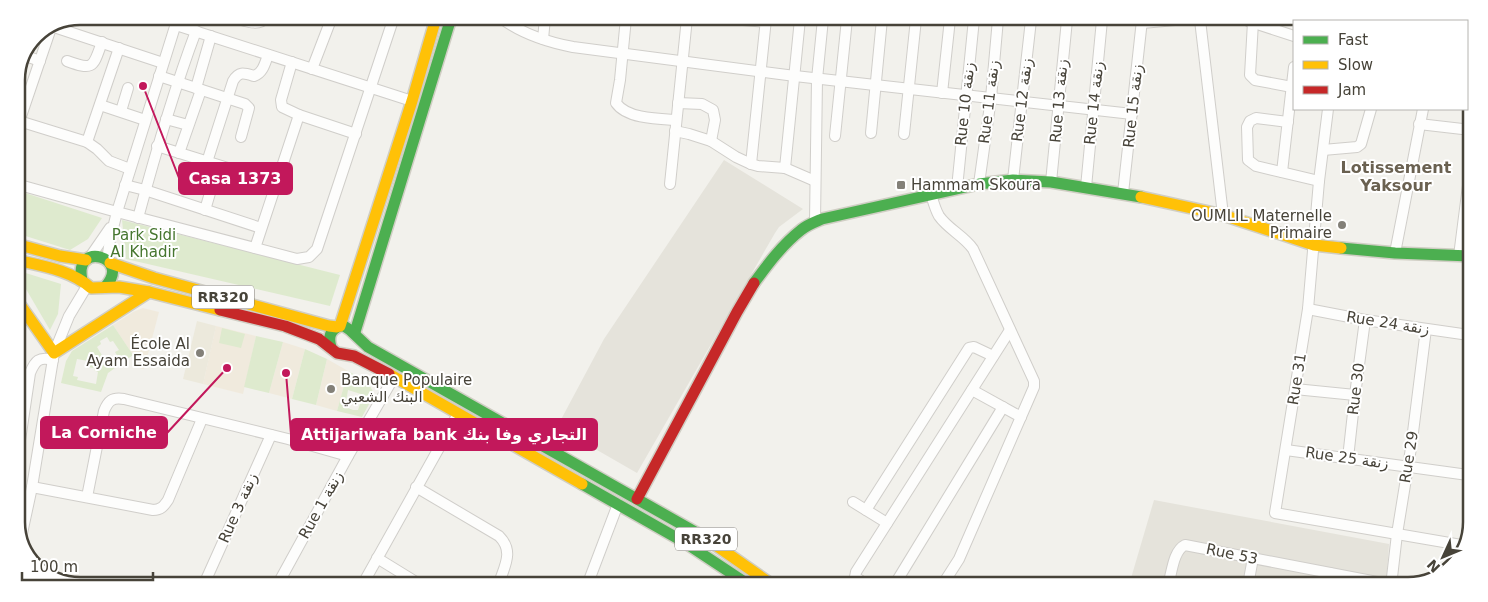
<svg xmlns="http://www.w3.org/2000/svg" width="1488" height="602" viewBox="0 0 1488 602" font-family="'DejaVu Sans',Cairo,sans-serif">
  <rect width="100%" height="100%" fill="#f2f1ec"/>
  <g fill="#e5e3db">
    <polygon points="724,160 803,209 779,227 775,233 637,473 557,427 604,339"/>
    <polygon points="1154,500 1389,544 1386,586 1129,585"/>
  </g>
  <g fill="#f0eadd">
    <polygon points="143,308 159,312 144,369 135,367 133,355 113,325 133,312"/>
    <polygon points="216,326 256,336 243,394 203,384"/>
    <polygon points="283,342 305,349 292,399 269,393"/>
    <polygon points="327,359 348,371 337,411 316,405"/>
  </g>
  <polygon fill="#ece9dc" points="197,321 216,326 203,384 183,379"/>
  <g fill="#deeace" fill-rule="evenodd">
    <polygon points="16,190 102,218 88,239 70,250 16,233"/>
    <polygon points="122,220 340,275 330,306 126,259"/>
    <polygon points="16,270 61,284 58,314 50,330 16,272"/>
    <path d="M113,325l20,30 -25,18 -7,19 -40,-9 5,-22 6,-10zM107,337l3,5 3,-1 6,9 -4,2 3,5 -9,7 -1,-2h-2l-9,-15 4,-3 -1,-3zM77,359l11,2 -1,6 7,1v2l4,2 -2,12 -19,-4 1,-3 -5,-1z"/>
    <polygon points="222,328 245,334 241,348 219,343"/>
    <polygon points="256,336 283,342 269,393 244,387"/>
    <polygon points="305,349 327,359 316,405 292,399"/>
    <path d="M348,371c11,6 23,11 26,24l-12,22 -25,-6zM348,390l16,5 -2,9h-2l-2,6h-5l-8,-3z"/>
  </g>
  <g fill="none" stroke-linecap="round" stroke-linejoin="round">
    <g stroke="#d0ceca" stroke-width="12">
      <g id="street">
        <path d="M231,17c13,3 26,11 37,0"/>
        <path d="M501,18c21,16 46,24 72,29l222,29 337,38"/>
        <path d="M626,18l-6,62 -4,23c11,16 43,16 60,17"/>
        <polyline points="731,19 766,22"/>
        <polyline points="1200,20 1223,215"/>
        <polyline points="1248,21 1294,36"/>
        <polyline points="1300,21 1301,21"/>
        <polyline points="1253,22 1250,75 1255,80 1292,87"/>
        <polyline points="1142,23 1175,20"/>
        <polyline points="176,25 412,101"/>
        <polyline points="54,27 163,63"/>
        <polyline points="543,39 545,18"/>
        <polyline points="26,56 40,61"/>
        <path d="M67,61c27,10 26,6 35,-19"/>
        <polyline points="292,62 281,100 282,107 299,115 356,134"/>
        <polyline points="312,69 332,17"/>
        <polyline points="159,76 245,104 249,108 241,137"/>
        <polyline points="1467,80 1472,80"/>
        <polyline points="196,88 211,36"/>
        <polyline points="942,93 950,19"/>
        <polyline points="678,103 702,104 713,110 715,120 711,141"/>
        <polyline points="100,105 145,120"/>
        <polyline points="1328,109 1319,181 1308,309 1275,513 1467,546"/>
        <polyline points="121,111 128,88"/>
        <polyline points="166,119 188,125"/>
        <polyline points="19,121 87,142 97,149 109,161 130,169"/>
        <polyline points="1288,122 1256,118 1250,121 1247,127 1248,160 1256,166 1319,181"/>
        <polyline points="1419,124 1471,130"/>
        <polyline points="16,131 51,28"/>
        <polyline points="675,131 689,134 711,141 736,157 751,164 758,166 785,168 815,181"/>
        <polyline points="871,133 882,19"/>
        <polyline points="904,134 916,19"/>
        <polyline points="835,136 847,19"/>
        <polyline points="87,142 119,48"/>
        <polyline points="157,146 276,183"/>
        <polyline points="1323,150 1357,147 1361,144 1371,109"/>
        <polyline points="179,153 201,90"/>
        <polyline points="751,164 766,19"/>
        <polyline points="785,168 800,19"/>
        <polyline points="1282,172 1294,67"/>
        <polyline points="1013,180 1031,20"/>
        <polyline points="1051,182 1067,20"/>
        <polyline points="16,184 117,212 297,259 309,257 317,249 394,17"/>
        <polyline points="670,184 687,18"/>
        <polyline points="979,184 991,98 998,19"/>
        <polyline points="125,185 145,190 261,228"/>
        <polyline points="1086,187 1102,20"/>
        <polyline points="957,188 974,19"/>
        <polyline points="1123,193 1142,20"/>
        <path d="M931,194c2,7 4,15 8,22 9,13 25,20 34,33l61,132v6l-75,172 -16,25"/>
        <path d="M205,210l5,-17 -3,-31 26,-81c6,-10 11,-8 21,-5 9,-3 11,-13 14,-21"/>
        <path d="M138,218c17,-63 35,-126 58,-187"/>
        <polyline points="815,221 817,79 823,19"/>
        <polyline points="255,248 299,115"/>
        <polyline points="1395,253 1423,109"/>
        <polyline points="1459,256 1471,162"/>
        <polyline points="90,257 110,228"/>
        <polyline points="107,260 110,240 117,212 178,17"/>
        <polyline points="1308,309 1365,320 1469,335"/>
        <polyline points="1295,389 1355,395"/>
        <polyline points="972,390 1021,417"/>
        <polyline points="1286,450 1468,475"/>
        <polyline points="1348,458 1355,395 1365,320"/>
        <path d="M16,467l14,-94c5,-12 9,-17 23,-13"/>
        <path d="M32,487l121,23c8,0 11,-4 15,-10l34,-81"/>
        <path d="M416,487l83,49c15,15 6,29 0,47"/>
        <path d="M87,497l17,-86c4,-10 8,-14 20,-12l164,40 60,17"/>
        <polyline points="853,502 887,523"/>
        <polyline points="866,510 969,348 974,347 993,356"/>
        <polyline points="21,538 32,487 54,353 69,316 87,286"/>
        <polyline points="377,558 416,582"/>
        <polyline points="205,582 271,435"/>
        <polyline points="279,582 348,456 394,377"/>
        <polyline points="364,582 458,414"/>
        <polyline points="588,583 618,504"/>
        <polyline points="866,584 855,577 856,572 1010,330"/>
        <polyline points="895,584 1003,407"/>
        <path d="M1168,585c4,-12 5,-34 17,-40l192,37"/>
        <polyline points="1248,585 1253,558"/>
        <polyline points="1328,585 1330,573"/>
        <polyline points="1391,586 1397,534 1411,448 1426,329"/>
      </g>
    </g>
    <g stroke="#d0cec4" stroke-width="14">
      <g id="fast">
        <polyline points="1341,248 1395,253 1470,256"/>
        <path d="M82,280c-9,-40 51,-23 23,7"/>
        <path d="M754,283c14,-19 28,-38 47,-53 6,-5 14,-8 21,-11l157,-35 34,-4 38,2 90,15"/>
        <polyline points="355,332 451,18"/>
        <path d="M331,347c-3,-10 -1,-17 9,-21h4l6,4 18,17 336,190"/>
        <polyline points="582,484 684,542 746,583"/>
      </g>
    </g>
    <g stroke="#d0cec4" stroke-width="14">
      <g id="slow">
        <polyline points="1141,197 1223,215 1314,245 1341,248"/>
        <polyline points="16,244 60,256 86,260"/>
        <path d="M16,260c26,6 55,10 75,28l28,-1 30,5 71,18"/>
        <polyline points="110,263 154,278 329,326 337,327"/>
        <polyline points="16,299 54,353 149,292"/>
        <polyline points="340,326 412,101 436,18"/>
        <polyline points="389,374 582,484"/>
        <polyline points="704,537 771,584"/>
      </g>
    </g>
    <g stroke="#d0cec4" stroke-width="14">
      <g id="jam">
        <polyline points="220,310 285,326 319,339 337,353 354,356 389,374"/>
        <polyline points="637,499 737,312 754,283"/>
      </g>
    </g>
    <use href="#street" stroke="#fdfdfc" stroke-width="10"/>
    <use href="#fast" stroke="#4caf50" stroke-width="11"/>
    <use href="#slow" stroke="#ffc107" stroke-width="11"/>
    <use href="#jam" stroke="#c62828" stroke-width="11"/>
  </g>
  <g fill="#838078" stroke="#fff" stroke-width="2">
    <rect x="896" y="180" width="10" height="10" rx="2.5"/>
    <circle cx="1342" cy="225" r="5"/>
    <circle cx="200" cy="353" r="5"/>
    <circle cx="331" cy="389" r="5"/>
  </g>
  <g text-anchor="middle" stroke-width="4" stroke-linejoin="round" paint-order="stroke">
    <g fill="#fff" stroke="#7e7b74" stroke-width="1">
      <rect x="192" y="285.5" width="62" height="23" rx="4"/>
      <rect x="675" y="527.5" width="62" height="23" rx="4"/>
    </g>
    <g font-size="14" font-weight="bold" fill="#474339">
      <text x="223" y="302">RR320</text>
      <text x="706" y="544">RR320</text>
    </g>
    <g font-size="15" fill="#474339" stroke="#fff">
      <text transform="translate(1022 100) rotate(-83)" y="5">Rue 12 زنقة</text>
      <text transform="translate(1059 101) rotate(-85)" y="5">Rue 13 زنقة</text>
      <text transform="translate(989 102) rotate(-83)" y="5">Rue 11 زنقة</text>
      <text transform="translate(1094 103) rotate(-84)" y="5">Rue 14 زنقة</text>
      <text transform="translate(965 104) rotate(-84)" y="5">Rue 10 زنقة</text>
      <text transform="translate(1133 106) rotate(-84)" y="5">Rue 15 زنقة</text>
      <text transform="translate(1388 323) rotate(9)" y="5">Rue 24 زنقة</text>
      <text transform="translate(1297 379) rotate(-81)" y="5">Rue 31</text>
      <text transform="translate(1356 389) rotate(-83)" y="5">Rue 30</text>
      <text transform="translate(1409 457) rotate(-81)" y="5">Rue 29</text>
      <text transform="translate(1347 458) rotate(8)" y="5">Rue 25 زنقة</text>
      <text transform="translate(321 505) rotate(-61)" y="5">Rue 1 زنقة</text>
      <text transform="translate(238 508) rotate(-66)" y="5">Rue 3 زنقة</text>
      <text transform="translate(1232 554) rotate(12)" y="5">Rue 53</text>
    </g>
    <g font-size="15" fill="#474339" stroke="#fff" text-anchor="start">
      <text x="911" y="190">Hammam Skoura</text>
      <text x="1332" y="221" text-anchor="end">OUMLIL Maternelle<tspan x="1332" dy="17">Primaire</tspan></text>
      <text x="190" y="349" text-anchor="end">École Al<tspan x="190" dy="17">Ayam Essaida</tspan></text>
      <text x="341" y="385">Banque Populaire<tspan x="341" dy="17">البنك الشعبي</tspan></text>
    </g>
    <g font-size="15" fill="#46762f" stroke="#fff">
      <text x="144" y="240">Park Sidi<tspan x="144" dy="17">Al Khadir</tspan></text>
    </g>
    <g font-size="16" font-weight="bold" fill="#6a6151" stroke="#fff">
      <text x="1396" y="173">Lotissement<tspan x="1396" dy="18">Yaksour</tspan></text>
    </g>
  </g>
  <path d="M0 0H1488V602H0ZM80 25H1408A55 55 0 0 1 1463 80V522A55 55 0 0 1 1408 577H80A55 55 0 0 1 25 522V80A55 55 0 0 1 80 25Z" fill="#fff" fill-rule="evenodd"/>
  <path fill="none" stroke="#474339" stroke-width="2.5" d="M80 25H1408A55 55 0 0 1 1463 80V522A55 55 0 0 1 1408 577H80A55 55 0 0 1 25 522V80A55 55 0 0 1 80 25Z"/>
  <path fill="none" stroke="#c2185b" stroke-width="2" d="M143 86L179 178M227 368L167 433M286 373L291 434"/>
  <g fill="#c2185b" stroke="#fff" stroke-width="2">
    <circle cx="143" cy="86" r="5"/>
    <circle cx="227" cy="368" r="5"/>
    <circle cx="286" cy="373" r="5"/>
  </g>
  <g fill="#c2185b" stroke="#c2185b" stroke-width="2">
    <rect x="179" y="163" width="113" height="31" rx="5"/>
    <rect x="41" y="417" width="126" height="31" rx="5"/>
    <rect x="291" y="419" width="306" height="31" rx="5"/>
  </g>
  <g font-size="16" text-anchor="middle" font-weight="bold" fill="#fff">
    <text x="235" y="184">Casa 1373</text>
    <text x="104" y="438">La Corniche</text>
    <text x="444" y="440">Attijariwafa bank التجاري وفا بنك</text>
  </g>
  <rect x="1293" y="20" width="175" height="90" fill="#ffffff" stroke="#b5b4b0"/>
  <rect x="1303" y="36" width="25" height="8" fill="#4caf50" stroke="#b5b4b0"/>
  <text x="1338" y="45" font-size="15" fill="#474339">Fast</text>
  <rect x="1303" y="61" width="25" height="8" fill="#ffc107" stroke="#b5b4b0"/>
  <text x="1338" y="70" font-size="15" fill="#474339">Slow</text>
  <rect x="1303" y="86" width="25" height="8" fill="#c62828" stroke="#b5b4b0"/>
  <text x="1338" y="95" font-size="15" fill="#474339">Jam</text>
  <g transform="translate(1443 557) rotate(226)" stroke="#ffffff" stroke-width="4" paint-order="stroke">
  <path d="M0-4L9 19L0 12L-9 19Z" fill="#474339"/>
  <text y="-8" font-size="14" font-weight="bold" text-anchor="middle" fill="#474339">N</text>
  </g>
  <path d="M22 572v8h131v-8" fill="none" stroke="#474339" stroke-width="2.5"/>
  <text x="30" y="572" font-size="15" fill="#474339" stroke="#ffffff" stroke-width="4" paint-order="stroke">100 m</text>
</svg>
